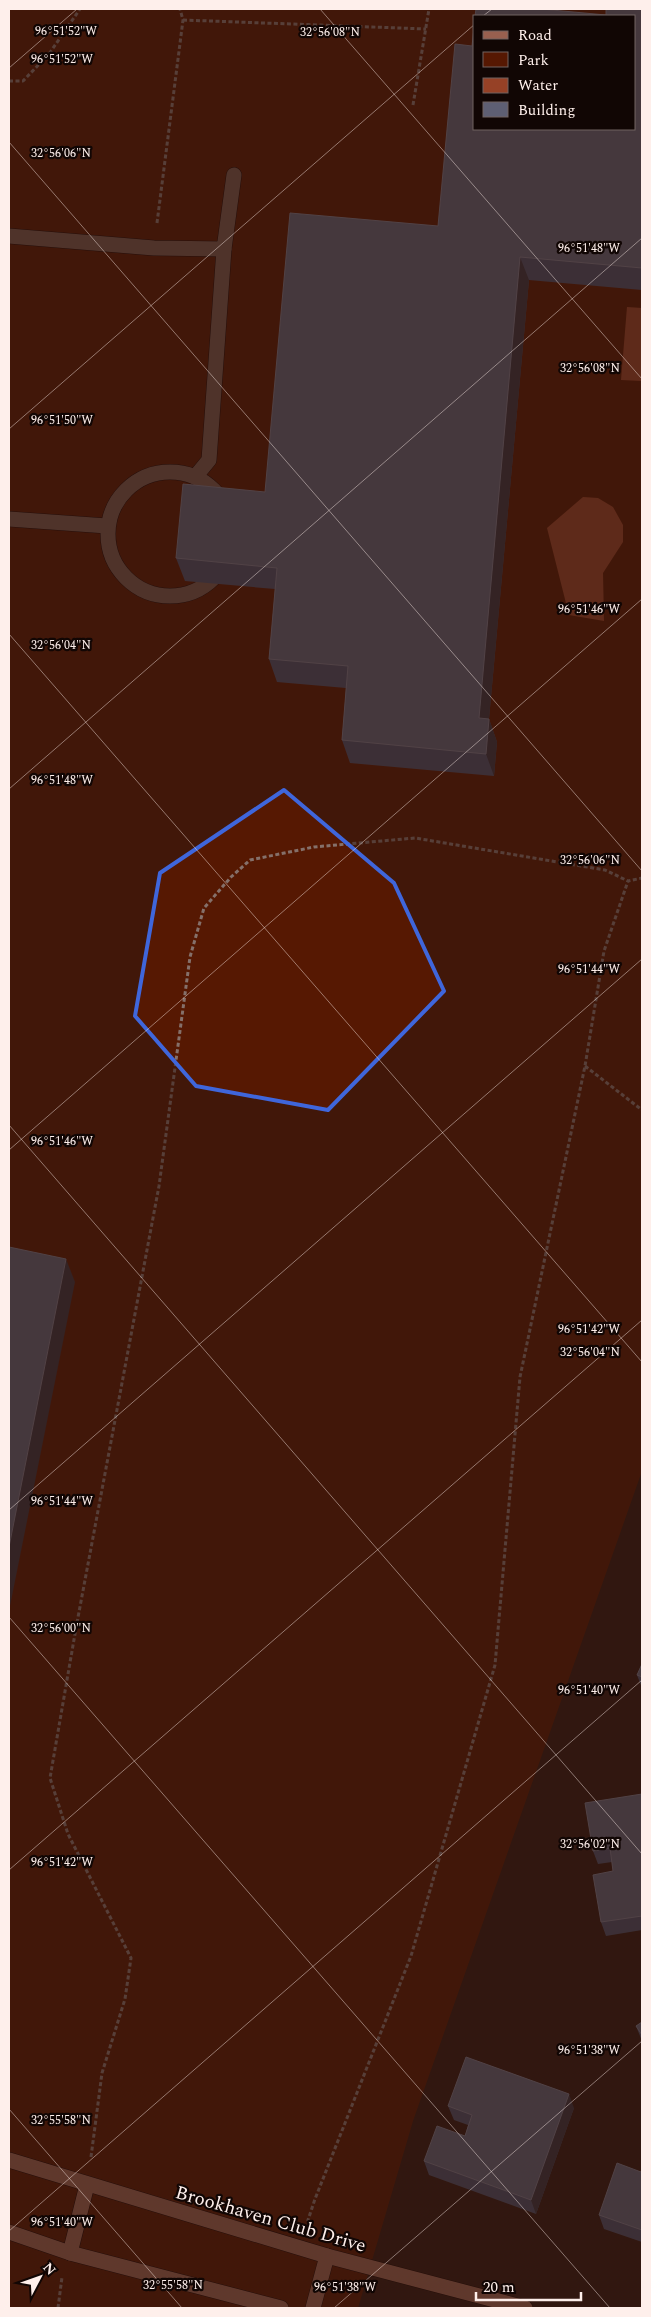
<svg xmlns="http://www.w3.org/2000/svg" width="651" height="2317" viewBox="0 0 651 2317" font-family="Spectral,serif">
  <rect width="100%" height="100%" fill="#311810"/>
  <path fill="#561802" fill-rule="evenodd" d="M9,9h633v1462l-229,650 -55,187h-349zM475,16h160v113h-160z"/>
  <g fill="#964126">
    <polygon points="627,307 642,308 642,381 621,380"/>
    <polygon points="583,497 598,498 613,507 623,525 623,542 603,573 604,621 569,615 547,528"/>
  </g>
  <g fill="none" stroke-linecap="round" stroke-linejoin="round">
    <g stroke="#170300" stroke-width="16">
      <g id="lane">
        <polyline points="9,236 154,248 224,249 234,175"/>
        <circle cx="170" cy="534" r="62"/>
        <polyline points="195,477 209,460 224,249"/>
        <polyline points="9,519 107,526"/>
      </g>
    </g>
    <g stroke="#170300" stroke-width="16">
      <g id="secondary">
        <polyline points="9,2160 327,2256 525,2308"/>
        <polyline points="9,2232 70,2253 281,2308"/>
        <polyline points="70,2253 87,2185"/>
        <polyline points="313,2308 327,2256"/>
      </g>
    </g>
    <g stroke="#85706a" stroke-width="3" stroke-dasharray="4 2.5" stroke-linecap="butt">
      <polyline points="183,20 426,29"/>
      <polyline points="9,81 23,81 49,54 80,9"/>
      <polyline points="413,105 429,9"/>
      <polyline points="157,223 183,20 180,9"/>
      <polyline points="585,1066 642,1110"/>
      <polyline points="91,2157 102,2073 125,1999 131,1958 68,1834 50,1778 76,1628 159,1186 190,957 204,908 231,877 250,860 314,847 415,838 605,870 628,881 642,878"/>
      <polyline points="309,2222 308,2220 315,2199 411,1956 495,1665 520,1377 585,1066 604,951 628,881"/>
      <polyline points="58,2308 62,2277"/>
    </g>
    <use href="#lane" stroke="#73554b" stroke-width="15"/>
    <use href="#secondary" stroke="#98604f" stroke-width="15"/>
  </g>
  <g fill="#4b4d64">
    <polygon points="642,9 642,290 529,280 489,719 497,742 494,776 350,763 342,740 346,688 277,682 269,659 275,589 185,581 176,558 265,492 438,226 472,46 606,15"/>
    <polygon points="642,1664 642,1688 637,1675"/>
    <polygon points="642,1794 642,1930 606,1936 601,1922 613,1871 612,1862 598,1864 593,1851"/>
    <polygon points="642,2022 642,2041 636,2026"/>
    <polygon points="448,2106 574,2108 536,2214 429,2175 424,2161 465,2136 468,2125 454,2120"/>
    <polygon points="642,2168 642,2242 604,2229 599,2215 641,2172"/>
  </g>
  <g fill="#38313c">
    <polygon points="520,257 529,280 489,719 497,742 494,776 486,754 479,718"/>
    <polygon points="66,1259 75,1282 9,1611 9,1547"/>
    <polygon points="569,2094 574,2108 536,2214 531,2200"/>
  </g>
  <g fill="#5e5f73" stroke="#777586">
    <polygon points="476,9 541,9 606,15 606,9 642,9 642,268 520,257 479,718 489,719 486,754 342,740 348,666 269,659 277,568 176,558 183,484 265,492 290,213 438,226 455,44 472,46 475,19 475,129 635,129 635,16 475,16"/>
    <polygon points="9,1247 66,1259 9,1547"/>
    <polygon points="642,1664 642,1677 637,1675"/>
    <polygon points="642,1794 642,1916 601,1922 593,1875 613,1871 610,1848 593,1851 585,1803"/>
    <polygon points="642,2022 642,2035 636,2026"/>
    <polygon points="466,2057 569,2094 531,2200 424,2161 437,2126 465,2136 472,2115 448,2106"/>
    <polygon points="617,2163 641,2172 642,2168 642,2230 599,2215"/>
  </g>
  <path d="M0 0H651V2317H0ZM284,790l110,93 50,108 -116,119 -132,-24 -61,-70 25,-143z" fill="#311810" fill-opacity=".55" fill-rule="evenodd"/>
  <path fill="none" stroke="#3f66db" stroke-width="4" stroke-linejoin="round" d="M284,790l110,93 50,108 -116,119 -132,-24 -61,-70 25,-143z"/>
  <path fill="none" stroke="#feefeb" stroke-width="1" stroke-opacity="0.45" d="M320,9l322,370M483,16l9,-7M9,68l68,-59M9,142l633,729M9,429l466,-405M9,634l633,728M9,789l633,-551M9,1125l633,729M9,1150l633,-551M9,1510l633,-551M9,1617l601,691M9,1870l633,-550M9,2109l173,199M9,2231l633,-551M334,2308l308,-267"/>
  <g text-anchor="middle" stroke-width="4.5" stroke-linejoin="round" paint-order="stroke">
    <g font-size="19" fill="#feefeb" stroke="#110604">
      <text transform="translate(271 2218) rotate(16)" y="7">Brookhaven Club Drive</text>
    </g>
  </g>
  <g font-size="12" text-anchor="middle" fill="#feefeb" stroke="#110604" stroke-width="4.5" stroke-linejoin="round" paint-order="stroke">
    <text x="66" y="35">96°51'52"W</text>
    <text x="330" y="36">32°56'08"N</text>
    <text x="62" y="63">96°51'52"W</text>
    <text x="61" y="157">32°56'06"N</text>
    <text x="589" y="252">96°51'48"W</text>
    <text x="590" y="372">32°56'08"N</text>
    <text x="62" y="424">96°51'50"W</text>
    <text x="589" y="613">96°51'46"W</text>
    <text x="61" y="649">32°56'04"N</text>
    <text x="62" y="784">96°51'48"W</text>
    <text x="590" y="864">32°56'06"N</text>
    <text x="589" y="973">96°51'44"W</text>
    <text x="62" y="1145">96°51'46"W</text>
    <text x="589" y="1333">96°51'42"W</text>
    <text x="590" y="1356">32°56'04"N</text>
    <text x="62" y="1505">96°51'44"W</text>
    <text x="61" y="1632">32°56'00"N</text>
    <text x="589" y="1694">96°51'40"W</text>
    <text x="590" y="1848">32°56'02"N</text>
    <text x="62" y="1866">96°51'42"W</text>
    <text x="589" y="2054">96°51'38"W</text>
    <text x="61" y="2124">32°55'58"N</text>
    <text x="62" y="2226">96°51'40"W</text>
    <text x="173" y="2289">32°55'58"N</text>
    <text x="345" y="2291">96°51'38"W</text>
  </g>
  <rect width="651" height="2317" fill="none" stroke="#feefeb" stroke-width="20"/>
  <rect x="473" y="15" width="162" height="115" fill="#110604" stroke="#706360"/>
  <rect x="483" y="31" width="25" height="8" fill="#98604f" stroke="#706360"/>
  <text x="518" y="40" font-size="15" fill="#feefeb">Road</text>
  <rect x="483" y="52" width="25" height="15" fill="#561802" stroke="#706360"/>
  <text x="518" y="65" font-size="15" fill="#feefeb">Park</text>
  <rect x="483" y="78" width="25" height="15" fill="#964126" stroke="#706360"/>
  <text x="518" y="90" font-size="15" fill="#feefeb">Water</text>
  <rect x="483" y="102" width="25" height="15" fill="#5e5f73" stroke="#706360"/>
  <text x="518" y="115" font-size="15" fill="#feefeb">Building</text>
  <g transform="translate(40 2277) rotate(49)" stroke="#110604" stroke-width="4" paint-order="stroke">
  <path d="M0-4L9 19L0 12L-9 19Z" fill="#feefeb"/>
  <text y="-8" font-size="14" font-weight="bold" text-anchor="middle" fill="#feefeb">N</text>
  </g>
  <path d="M476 2292v8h105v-8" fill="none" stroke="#feefeb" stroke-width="2.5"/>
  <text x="483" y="2292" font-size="15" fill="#feefeb" stroke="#110604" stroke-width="4" paint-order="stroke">20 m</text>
</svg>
